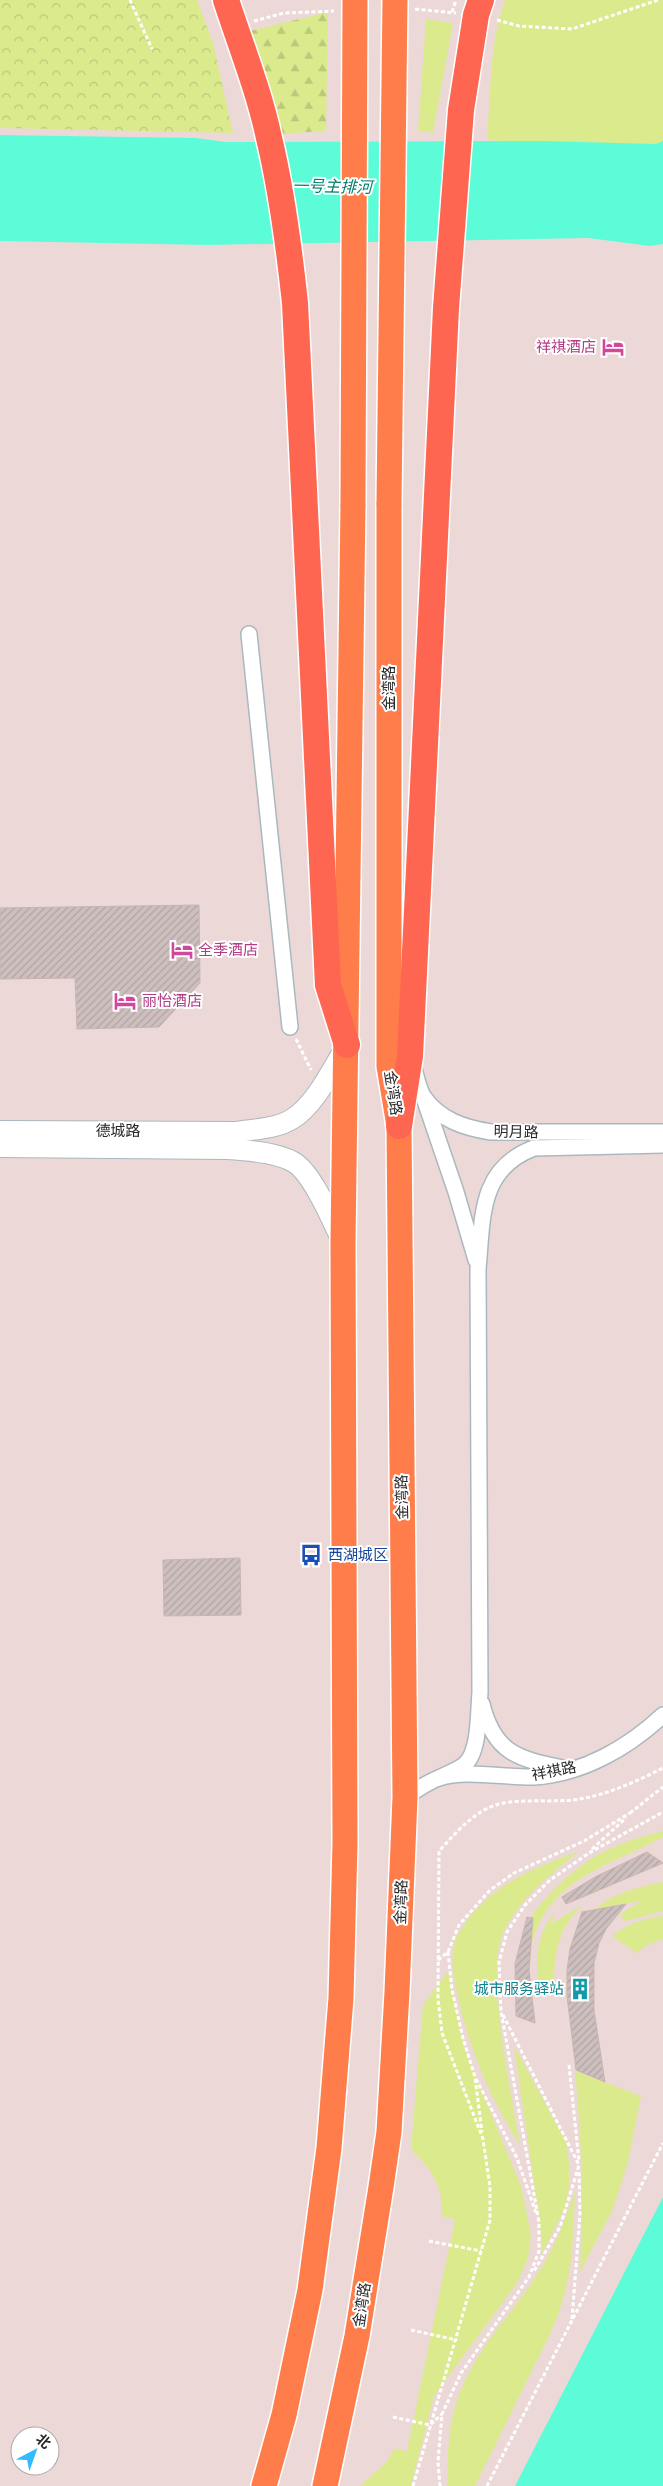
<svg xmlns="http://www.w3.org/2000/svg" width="663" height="2486" viewBox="0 0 663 2486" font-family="'DejaVu Sans','Noto Sans SC',sans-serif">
  <defs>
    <pattern id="forest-firs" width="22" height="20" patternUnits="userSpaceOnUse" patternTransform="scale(1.25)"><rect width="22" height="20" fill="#daea8d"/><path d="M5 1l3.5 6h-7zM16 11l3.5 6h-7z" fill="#bbc97a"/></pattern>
    <pattern id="park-crowns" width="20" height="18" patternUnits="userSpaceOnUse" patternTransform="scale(1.25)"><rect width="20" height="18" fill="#daea8d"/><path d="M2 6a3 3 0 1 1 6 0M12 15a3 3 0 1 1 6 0" fill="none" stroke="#bbc97a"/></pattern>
    <pattern id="building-hatch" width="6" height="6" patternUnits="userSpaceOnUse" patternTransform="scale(1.25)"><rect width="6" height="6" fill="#cdbfbd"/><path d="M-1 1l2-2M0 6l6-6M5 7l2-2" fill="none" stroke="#b0a4a2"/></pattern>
  </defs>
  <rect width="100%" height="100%" fill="#ecd9d7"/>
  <g fill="#daea8d">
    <path d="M505,0h158v143l-46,5 -130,-8c4,-46 2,-97 18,-140z"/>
    <polygon points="426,19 453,23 433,133 418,131"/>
    <path d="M663,1831v6c-55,30 -116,41 -132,111l-4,-24c16,-29 54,-63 85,-76 16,-8 34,-12 51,-17z"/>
    <path d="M578,1852c-28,23 -59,47 -75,81 -18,40 9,165 17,212 -29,-45 -49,-92 -61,-143 -4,-20 -10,-41 -4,-61 1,-5 6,-11 9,-16 26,-39 72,-59 114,-73z"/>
    <path d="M663,1882v29l-38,10 -5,-7 22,-13 -32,5 -25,12c22,-23 48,-30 78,-36z"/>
    <path d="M582,1905c-24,26 -27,43 -28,77l-15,3c-3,-28 -3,-50 16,-73l-4,12z"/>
    <path d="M663,1916v23l-18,7 -8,7 -25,-17c16,-13 31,-17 51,-20z"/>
    <path d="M448,1971l17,80 56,135 10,49 -3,23 -11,25 -83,113 -23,90h-51l26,-23 8,-14 13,2 48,-232 -14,-3c3,-30 -9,-46 -30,-67l12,-144z"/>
    <polygon points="514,2046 566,2142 569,2164 569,2187 565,2208 541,2256 542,2246 538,2210"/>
    <path d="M575,2071l66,25 -13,66 -15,47 -33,63c3,-68 2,-132 -5,-201z"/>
    <path d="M575,2192c-2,52 -2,89 -23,138l-77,156h-27c-1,-32 0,-64 12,-94 18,-47 58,-84 83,-127 14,-23 23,-48 32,-73z"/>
  </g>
  <polygon fill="url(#forest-firs)" points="328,12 326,131 276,134 246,32"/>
  <polygon fill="url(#park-crowns)" points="0,0 197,0 213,43 233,133 0,128"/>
  <g fill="#5dfcd9">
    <polygon points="0,135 196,138 226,142 541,141 656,144 663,141 663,244 650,246 588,238 208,245 0,241"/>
    <polygon points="663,2197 663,2486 515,2486"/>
  </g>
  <g fill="url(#building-hatch)" stroke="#c8b5b1">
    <polygon points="199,905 200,983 159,1027 77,1029 75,978 0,979 0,908"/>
    <polygon points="240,1558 241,1615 164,1616 163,1560"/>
    <polygon points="647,1852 663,1863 566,1904 562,1897 595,1877"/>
    <polygon points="626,1904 606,1929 599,1943 594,1963 594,2010 605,2082 576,2070 567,1996 567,1970 570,1949 582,1912"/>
    <polygon points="527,1917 533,1918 529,1970 535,2023 516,2016 515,1964"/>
  </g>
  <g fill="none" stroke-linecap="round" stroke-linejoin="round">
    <g stroke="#abb8be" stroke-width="18">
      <g id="minor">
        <polyline points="249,634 290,1027"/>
        <path d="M413,1065c3,10 5,22 10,31 16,24 42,32 68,36h172"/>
        <polyline points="425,1101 456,1192 476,1260"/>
        <path d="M482,1704c12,49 36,55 81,64"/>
        <path d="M439,1778c8,-4 18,-8 25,-13 16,-12 14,-53 16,-72l-2,-424c5,-50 0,-100 56,-121l129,-3"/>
        <path d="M405,1797c11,-6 22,-15 34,-19 25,-9 68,0 95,-1 49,-3 95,-30 129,-62"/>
      </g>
    </g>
    <g stroke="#abb8be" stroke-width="22">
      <g id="tertiary">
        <path d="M0,1131l236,1c19,-3 40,-3 56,-13 23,-13 41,-52 55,-74"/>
        <path d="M0,1147l227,2c18,1 53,4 68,14 18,12 37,57 47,78"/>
      </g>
    </g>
    <g stroke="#fff" stroke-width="28">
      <g id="primary">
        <polyline points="264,2486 284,2415 310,2290 329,2148 341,1998 345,1843 343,1243 353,504"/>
        <polyline points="325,2486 357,2336 381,2187 389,2132 397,1992 405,1797 399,1126 389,1066 389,503"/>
      </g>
    </g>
    <g stroke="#fff" stroke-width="29">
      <g id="trunk">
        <path d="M226,0c15,46 33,91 43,138 13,54 20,109 26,165l33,682 19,60"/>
        <polyline points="399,1126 410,1056 446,308 461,110 476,15 481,0"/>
      </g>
    </g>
    <g stroke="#fff" stroke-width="3" stroke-dasharray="4 2.5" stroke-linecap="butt">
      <polyline points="130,0 152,49"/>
      <polyline points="415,9 456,13"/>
      <polyline points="452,12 456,0"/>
      <polyline points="497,20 519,26 572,29 658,0"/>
      <polyline points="254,21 284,13 334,11"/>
      <polyline points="296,1039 311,1070"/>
      <polyline points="630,1813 663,1787"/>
      <polyline points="592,1849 626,1818"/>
      <polyline points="448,1952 452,1990 463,2038 475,2077 482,2132"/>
      <polyline points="438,1960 448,1952 459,1925 490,1890 514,1873 584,1841 630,1813"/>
      <polyline points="503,2015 579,2165 560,2227 534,2271"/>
      <polyline points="569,2065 579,2161"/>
      <polyline points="476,2079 517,2158 536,2213"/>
      <polyline points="429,2241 481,2251"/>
      <polyline points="572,2319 580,2214 579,2170"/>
      <polyline points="411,2330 457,2340"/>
      <polyline points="393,2417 430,2425 442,2414"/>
      <path d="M413,2486l77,-266v-33l-7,-48 -41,-106 -4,-34 1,-148c15,-16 29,-33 49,-43 25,-12 64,-4 92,-9 29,-5 57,-18 83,-31"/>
      <polyline points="440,2486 438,2462 442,2414 461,2373 529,2277 539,2251 539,2222 501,2011 499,1962 507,1932 525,1905 550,1880 589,1853 663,1812"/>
      <polyline points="487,2486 663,2143"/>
    </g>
    <use href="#minor" stroke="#fff" stroke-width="15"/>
    <use href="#tertiary" stroke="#fff" stroke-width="20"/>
    <use href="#primary" stroke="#ff7d4a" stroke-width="25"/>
    <use href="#trunk" stroke="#ff6652" stroke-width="26"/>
    <g stroke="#fff" stroke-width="28" stroke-linecap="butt">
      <g id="primary-bridge">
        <polyline points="389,503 395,0"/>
        <polyline points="353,504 355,0"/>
      </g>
    </g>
    <use href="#primary-bridge" stroke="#ff7d4a" stroke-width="25"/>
  </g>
  <defs>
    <g id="hotel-bare" transform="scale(1.725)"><path d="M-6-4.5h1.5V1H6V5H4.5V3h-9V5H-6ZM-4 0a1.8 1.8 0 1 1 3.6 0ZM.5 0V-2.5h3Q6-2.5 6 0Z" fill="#d1479c" stroke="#fff" stroke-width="2.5" paint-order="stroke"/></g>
    <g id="bus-bare" transform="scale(1.725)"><path d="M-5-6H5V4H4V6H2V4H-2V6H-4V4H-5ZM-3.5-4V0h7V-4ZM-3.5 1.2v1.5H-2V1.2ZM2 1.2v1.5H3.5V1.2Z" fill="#1a4fb4" stroke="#fff" stroke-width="2.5" paint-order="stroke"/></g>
    <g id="building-bare" transform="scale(1.725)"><path d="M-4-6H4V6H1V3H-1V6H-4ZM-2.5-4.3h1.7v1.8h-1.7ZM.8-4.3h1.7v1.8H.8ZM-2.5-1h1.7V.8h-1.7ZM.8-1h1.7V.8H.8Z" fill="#0f9aa8" stroke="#fff" stroke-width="2.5" paint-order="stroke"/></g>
  </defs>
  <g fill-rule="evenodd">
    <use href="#hotel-bare" x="613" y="347"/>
    <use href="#hotel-bare" x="182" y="950"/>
    <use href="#hotel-bare" x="125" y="1001"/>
    <use href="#bus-bare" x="311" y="1555"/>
    <use href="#building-bare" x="580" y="1989"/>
  </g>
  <g text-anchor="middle" stroke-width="4" stroke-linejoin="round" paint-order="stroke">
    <g font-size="15" fill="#b23c85" stroke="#fff" text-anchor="start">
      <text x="596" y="352" text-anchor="end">祥祺酒店</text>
      <text x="198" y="955">全季酒店</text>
      <text x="142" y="1006">丽怡酒店</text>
    </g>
    <g font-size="15" fill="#282828" stroke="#fff">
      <text transform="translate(389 688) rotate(-90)" y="5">金湾路</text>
      <text transform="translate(393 1093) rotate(81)" y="5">金湾路</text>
      <text x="118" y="1136">德城路</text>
      <text transform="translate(516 1132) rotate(1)" y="5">明月路</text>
      <text transform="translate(402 1497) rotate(-91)" y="5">金湾路</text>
      <text transform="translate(554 1771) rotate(-11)" y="5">祥祺路</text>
      <text transform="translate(401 1902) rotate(-88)" y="5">金湾路</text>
      <text transform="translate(362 2305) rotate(-81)" y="5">金湾路</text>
    </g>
    <g font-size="15" fill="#164399" stroke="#fff" text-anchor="start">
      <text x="328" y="1560">西湖城区</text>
    </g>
    <g font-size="15" fill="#0d838f" stroke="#fff" text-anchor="end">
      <text x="564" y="1994">城市服务驿站</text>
    </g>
    <g font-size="16" font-style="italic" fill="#047f6e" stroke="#fff">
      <text transform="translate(332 186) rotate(1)" y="6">一号主排河</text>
    </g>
  </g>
  <g transform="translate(35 2451) rotate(41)"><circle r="24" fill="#ffffff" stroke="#a9a9a9"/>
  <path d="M0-4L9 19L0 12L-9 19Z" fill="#32bbff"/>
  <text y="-8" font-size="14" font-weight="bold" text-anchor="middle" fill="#282828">北</text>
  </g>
</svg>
